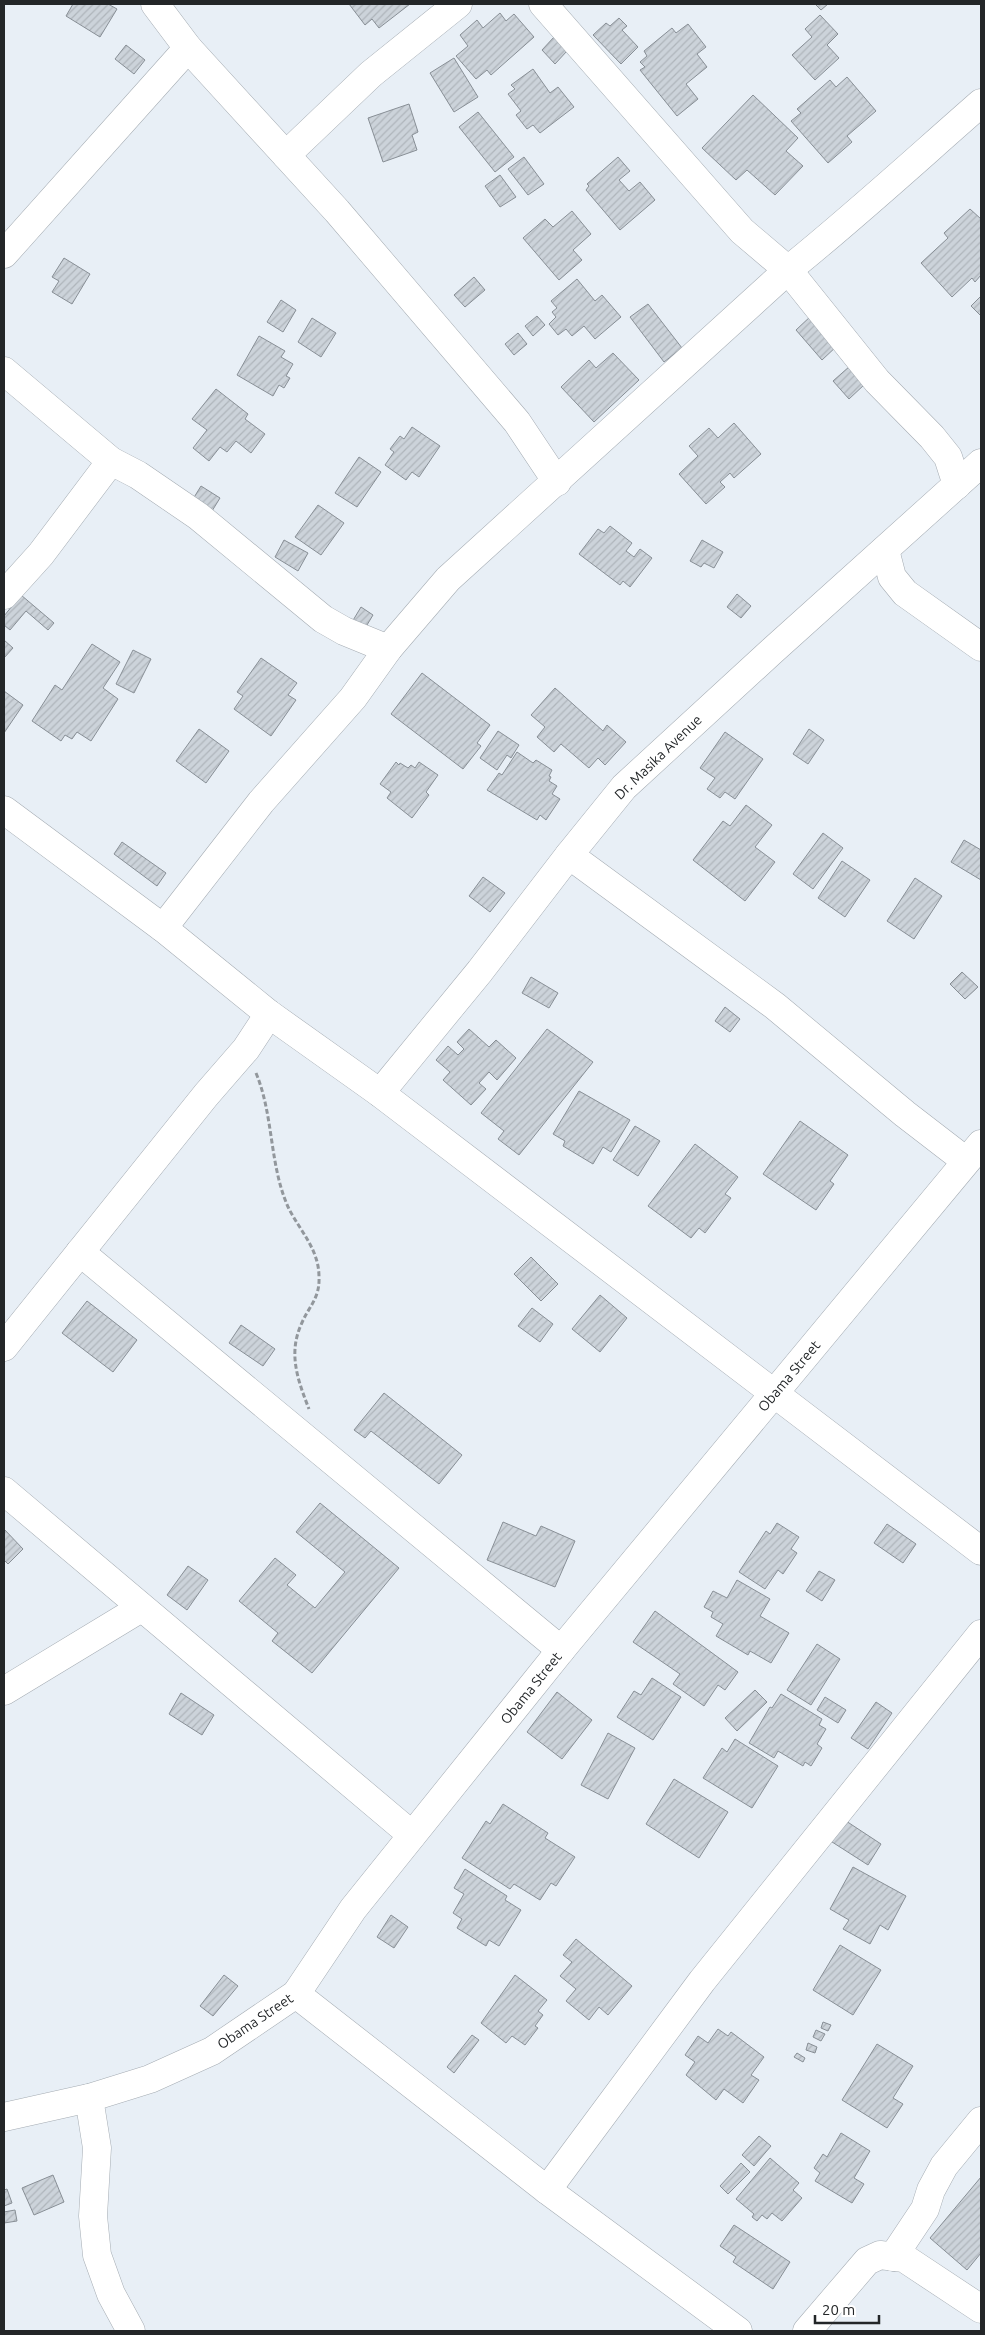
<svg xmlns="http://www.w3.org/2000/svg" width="985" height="2335" viewBox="0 0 985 2335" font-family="Ubuntu,sans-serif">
  <defs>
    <pattern id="building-hatch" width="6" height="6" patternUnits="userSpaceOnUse" patternTransform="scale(1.25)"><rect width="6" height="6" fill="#ccd3da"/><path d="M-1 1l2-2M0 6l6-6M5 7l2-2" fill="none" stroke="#afb5bb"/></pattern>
  </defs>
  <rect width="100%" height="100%" fill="#e8eff6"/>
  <g fill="url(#building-hatch)" stroke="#888f96">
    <polygon points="73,4 108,4 117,9 100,37 66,16"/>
    <polygon points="349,4 410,4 379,28 372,19 365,25"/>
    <polygon points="815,4 828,4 821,10"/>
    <polygon points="500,13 506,21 514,14 534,37 491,75 487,70 476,79 456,56 468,46 460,35 477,20 483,28"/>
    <polygon points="820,15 838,34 827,45 839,58 815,80 792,55 812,37 805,29"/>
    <polygon points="619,18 627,26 622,30 638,47 621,64 593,35 606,23 610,26"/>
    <polygon points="688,24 706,47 697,54 707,67 686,84 698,99 677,116 640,70 645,67 640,62 647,56 644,51 672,28 676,33"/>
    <polygon points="554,37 567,51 555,64 542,50"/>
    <polygon points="126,45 145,60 134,74 115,59"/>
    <polygon points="454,58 478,97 454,112 430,73"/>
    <polygon points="533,69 550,93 558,87 574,107 540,133 533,125 527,129 516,115 521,111 508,94 515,89 511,85"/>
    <polygon points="847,77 876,111 847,136 852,142 828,163 791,121 801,113 797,109 830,80 836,87"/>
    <polygon points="753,95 798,138 786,151 803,166 775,195 747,170 736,180 702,148"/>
    <polygon points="409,104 418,132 412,135 417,150 383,162 368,118"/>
    <polygon points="478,112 514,157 495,172 459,127"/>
    <polygon points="524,157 544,184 528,195 508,169"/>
    <polygon points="618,157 630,171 619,180 629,191 640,182 655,200 620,230 586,190 589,186 587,184"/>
    <polygon points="500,175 516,197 500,207 485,186"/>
    <polygon points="970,209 981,219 981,275 975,282 972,278 952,297 921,263 948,238 944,233"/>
    <polygon points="572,211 591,234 573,250 582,260 559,280 523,238 545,219 553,227"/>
    <polygon points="64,258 90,274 72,304 52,292 59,281 52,277"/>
    <polygon points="474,277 485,290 465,307 454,295"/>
    <polygon points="577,279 595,301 602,295 621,317 595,339 584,326 572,336 566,329 558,335 549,324 556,317 552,312 557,308 551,301"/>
    <polygon points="981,296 981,316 971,306"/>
    <polygon points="281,300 296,310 283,332 267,322"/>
    <polygon points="648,304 682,348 664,362 630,317"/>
    <polygon points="812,315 838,345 822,360 796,330"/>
    <polygon points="537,316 545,325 533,336 525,326"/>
    <polygon points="312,318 336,333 321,357 298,342"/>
    <polygon points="518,333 527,344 514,355 505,344"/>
    <polygon points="259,336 285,351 281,357 293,364 286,376 290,378 284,388 279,385 273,396 237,375"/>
    <polygon points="613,353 639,380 594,422 561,387 589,360 596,368"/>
    <polygon points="850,366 865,384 849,399 833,381"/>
    <polygon points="216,389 248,414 245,419 265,434 251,453 236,441 227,452 220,447 209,461 193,448 207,430 192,419"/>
    <polygon points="734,423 761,454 734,478 730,473 720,482 725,487 706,504 679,474 698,456 689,446 709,428 718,438"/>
    <polygon points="412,427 440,446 419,477 412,472 406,480 385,465 394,452 390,449 400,436 404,439"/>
    <polygon points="359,457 381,472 357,507 335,493"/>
    <polygon points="201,486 220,498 212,511 193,499"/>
    <polygon points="318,505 344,523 321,555 295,537"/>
    <polygon points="610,526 632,543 626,551 634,557 640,549 652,558 630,587 623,581 620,585 579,554 598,529 604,533"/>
    <polygon points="284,540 308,553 298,571 275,557"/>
    <polygon points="702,540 723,552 714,568 704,563 701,567 690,561"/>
    <polygon points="737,594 751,606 741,618 727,607"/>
    <polygon points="21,595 54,623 48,630 26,611 10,630 4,625 4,616"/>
    <polygon points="361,607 373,615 364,630 352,622"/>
    <polygon points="4,640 13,648 4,658"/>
    <polygon points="92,644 120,662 103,688 118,699 91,741 77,732 72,739 65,735 61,741 32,721 55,685 62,690"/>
    <polygon points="133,650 151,659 134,693 116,684"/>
    <polygon points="261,658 297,683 288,695 296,700 271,736 234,709 243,696 237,692"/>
    <polygon points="422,673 490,725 477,743 481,746 463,769 391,714"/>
    <polygon points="555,688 603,731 607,725 626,742 605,765 598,758 589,768 561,744 554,752 537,737 545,727 531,715"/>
    <polygon points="4,691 23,705 4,733"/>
    <polygon points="199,729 229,751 206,783 176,761"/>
    <polygon points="809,729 824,740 808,764 793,754"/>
    <polygon points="498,731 519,745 511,758 507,755 497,770 480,758"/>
    <polygon points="725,732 763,759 735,799 725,792 720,798 707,789 715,778 700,768"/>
    <polygon points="517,752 533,763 536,760 552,770 549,776 551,777 549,781 557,786 552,794 560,799 546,820 540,815 537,820 487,790 499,773 502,775"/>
    <polygon points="396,762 399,765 400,763 408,768 411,765 415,768 419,762 438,775 426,792 429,795 412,818 387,798 391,792 380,784"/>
    <polygon points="746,805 772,825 755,847 775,862 745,901 693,860 723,821 730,826"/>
    <polygon points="823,833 843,848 813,889 793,874"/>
    <polygon points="964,840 981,850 981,880 951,862"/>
    <polygon points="122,842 166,873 157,886 114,854"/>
    <polygon points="842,861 870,880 845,917 818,898"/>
    <polygon points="483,877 505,893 490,912 469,896"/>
    <polygon points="915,878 942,896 914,939 887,921"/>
    <polygon points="962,972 978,987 965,999 950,984"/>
    <polygon points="531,977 558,993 549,1008 522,993"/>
    <polygon points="725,1007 740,1019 730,1032 715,1021"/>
    <polygon points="469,1029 489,1047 496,1040 516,1058 497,1080 489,1072 479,1083 486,1089 471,1105 443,1080 450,1072 436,1060 448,1046 458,1055 464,1049 457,1042"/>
    <polygon points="547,1029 593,1062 519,1155 498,1139 504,1131 481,1113"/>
    <polygon points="579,1091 630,1120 611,1152 603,1147 593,1164 563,1146 565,1141 553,1134"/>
    <polygon points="800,1121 848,1155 830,1181 834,1184 816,1210 763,1174"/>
    <polygon points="635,1126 660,1141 638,1176 613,1160"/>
    <polygon points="695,1144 738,1177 725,1194 731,1198 705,1233 699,1228 691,1238 648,1206"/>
    <polygon points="531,1257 558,1284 541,1301 514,1274"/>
    <polygon points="600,1295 627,1318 600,1352 572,1329"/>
    <polygon points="87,1301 137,1340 113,1372 62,1333"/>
    <polygon points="532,1308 553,1324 540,1342 518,1326"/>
    <polygon points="241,1325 275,1349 263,1366 229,1343"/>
    <polygon points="384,1393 462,1455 439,1484 371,1431 365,1438 354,1430"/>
    <polygon points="320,1503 399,1568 312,1673 272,1641 278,1633 239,1601 275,1558 296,1575 287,1585 315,1608 345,1572 296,1532"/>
    <polygon points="503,1522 536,1536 541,1526 575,1541 555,1587 487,1560"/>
    <polygon points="777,1523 799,1537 791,1549 797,1553 783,1574 778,1570 765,1589 739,1572 766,1531 770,1534"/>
    <polygon points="887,1524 916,1544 903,1563 874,1543"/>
    <polygon points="4,1529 23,1549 8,1564 4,1560"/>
    <polygon points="188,1566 208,1580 187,1610 167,1595"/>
    <polygon points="819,1571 835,1580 822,1601 806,1591"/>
    <polygon points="737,1580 770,1599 760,1616 789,1633 771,1663 750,1651 748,1655 716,1636 723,1624 711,1617 713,1612 704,1607 713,1591 727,1598"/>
    <polygon points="655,1611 738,1672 725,1690 718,1685 704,1706 673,1684 680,1674 633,1642"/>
    <polygon points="817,1644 840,1659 811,1705 787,1690"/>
    <polygon points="652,1678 681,1697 653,1740 617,1717 634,1691 641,1695"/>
    <polygon points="755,1690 767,1702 737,1731 725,1718"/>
    <polygon points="557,1692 592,1720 562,1759 527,1732"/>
    <polygon points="181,1693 214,1715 202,1735 169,1714"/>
    <polygon points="781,1694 822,1719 819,1725 826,1729 817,1744 822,1748 811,1766 805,1762 803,1766 778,1751 774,1758 749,1743 770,1707 772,1708"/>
    <polygon points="825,1697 846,1710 838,1723 817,1710"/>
    <polygon points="876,1702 892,1713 868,1749 851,1738"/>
    <polygon points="608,1733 635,1748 608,1799 581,1785"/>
    <polygon points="735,1739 778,1766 752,1808 703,1778 722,1748 727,1752"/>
    <polygon points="674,1779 728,1812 699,1858 646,1824"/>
    <polygon points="503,1804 548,1833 545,1838 575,1857 556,1886 551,1883 540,1900 514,1884 510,1889 462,1858 486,1821 490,1824"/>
    <polygon points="843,1819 881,1844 868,1865 829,1840"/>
    <polygon points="853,1867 906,1896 888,1930 880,1925 870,1944 843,1929 849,1920 830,1909"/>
    <polygon points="465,1869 507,1896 505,1900 521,1910 499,1946 489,1940 486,1946 457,1928 462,1919 453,1913 464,1894 454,1888"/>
    <polygon points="391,1915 408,1927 394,1948 377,1937"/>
    <polygon points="576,1939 632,1986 608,2015 599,2007 589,2020 566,2001 576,1989 560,1976 572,1962 563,1955"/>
    <polygon points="840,1945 881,1970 853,2015 813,1990"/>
    <polygon points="224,1975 238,1986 213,2016 200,2006"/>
    <polygon points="515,1975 547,2000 538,2011 543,2015 535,2026 538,2028 525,2045 512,2036 506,2043 481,2023"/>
    <polygon points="823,2022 831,2025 828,2031 821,2028"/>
    <polygon points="718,2029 728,2036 731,2032 764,2057 751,2075 759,2080 743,2103 724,2089 716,2100 686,2075 695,2062 685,2055 698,2036 708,2043"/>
    <polygon points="816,2030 825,2034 821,2041 813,2037"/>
    <polygon points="472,2035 479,2040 454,2073 447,2067"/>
    <polygon points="808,2043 817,2047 815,2053 806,2050"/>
    <polygon points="877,2044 913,2066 893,2098 903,2104 887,2128 842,2100"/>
    <polygon points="797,2053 805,2058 803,2062 794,2057"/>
    <polygon points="841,2133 870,2151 854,2178 864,2184 852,2203 815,2181 820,2173 814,2168 823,2154 827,2157"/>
    <polygon points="759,2136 771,2146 754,2166 742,2155"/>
    <polygon points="770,2158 799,2183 793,2190 802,2198 782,2221 772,2213 767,2219 762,2215 757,2221 752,2217 754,2214 736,2199"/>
    <polygon points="741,2163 750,2172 728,2194 720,2186"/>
    <polygon points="53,2175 64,2202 34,2215 22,2188"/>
    <polygon points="981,2177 981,2253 967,2270 930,2238"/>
    <polygon points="7,2189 12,2203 4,2206 4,2190"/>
    <polygon points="15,2210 17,2221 4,2223 4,2212"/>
    <polygon points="734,2225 790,2262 773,2289 733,2262 736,2257 720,2246"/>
  </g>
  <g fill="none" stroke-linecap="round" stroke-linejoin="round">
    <g stroke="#a5acb3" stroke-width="29">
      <g id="minor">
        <polyline points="155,4 188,48 337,211 517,422 557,482"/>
        <polyline points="543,4 742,231 788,270 877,381 932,437 948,457 957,485"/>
        <polyline points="286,155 371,74 458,4"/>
        <polyline points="4,254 188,48"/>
        <polyline points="4,371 111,461 138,475 198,516 323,619 344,631 388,649"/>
        <polyline points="885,550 892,577 905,593 981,647"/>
        <polyline points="4,595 41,554 111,461"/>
        <polyline points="4,810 163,928 269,1014 380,1093 981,1551"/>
        <polyline points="569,855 775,1006 905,1114 966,1161"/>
        <path d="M163,928l98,-126 92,-104 35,-49 60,-70 340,-309c66,-53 129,-111 193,-167"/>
        <polyline points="380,1093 480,971 569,855 624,787 772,651 981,463"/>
        <polyline points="80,1252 561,1650"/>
        <polyline points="4,1347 206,1095 246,1049 269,1014"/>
        <polyline points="4,1491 412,1835"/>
        <polyline points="4,1691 141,1608"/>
        <polyline points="296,1994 547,2190 738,2331"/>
        <polyline points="89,2098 97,2148 93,2216 97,2255 111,2294 131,2331"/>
        <polyline points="4,2117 89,2098 150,2079 212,2051 296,1994 353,1909 561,1650 981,1144"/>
        <polyline points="547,2190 702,1981 981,1634"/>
        <polyline points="893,2257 925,2209 931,2190 944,2166 981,2121"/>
        <polyline points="807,2331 867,2261 880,2255 904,2258 981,2309"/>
      </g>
    </g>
    <path stroke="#92979c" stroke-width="3" stroke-dasharray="5 2.5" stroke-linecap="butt" d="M256,1073c18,43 13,93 33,136 12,23 30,41 30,68 1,22 -11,30 -18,48 -13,29 -3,56 8,84"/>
    <use href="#minor" stroke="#fff" stroke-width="28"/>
  </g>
  <g text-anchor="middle" stroke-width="4.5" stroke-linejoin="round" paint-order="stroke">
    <g font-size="14" fill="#232628" stroke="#fff">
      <text transform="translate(658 757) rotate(-44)" y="5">Dr. Masika Avenue</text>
      <text transform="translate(789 1376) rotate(-50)" y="5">Obama Street</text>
      <text transform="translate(531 1688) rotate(-51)" y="5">Obama Street</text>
      <text transform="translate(255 2021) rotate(-34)" y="5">Obama Street</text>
    </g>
  </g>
  <rect width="985" height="2335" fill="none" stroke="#232628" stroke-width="10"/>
  <path d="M815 2315v8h64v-8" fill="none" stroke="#232628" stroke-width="2.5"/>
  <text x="822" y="2315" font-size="15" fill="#232628" stroke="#ffffff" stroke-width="4" paint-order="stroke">20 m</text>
</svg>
